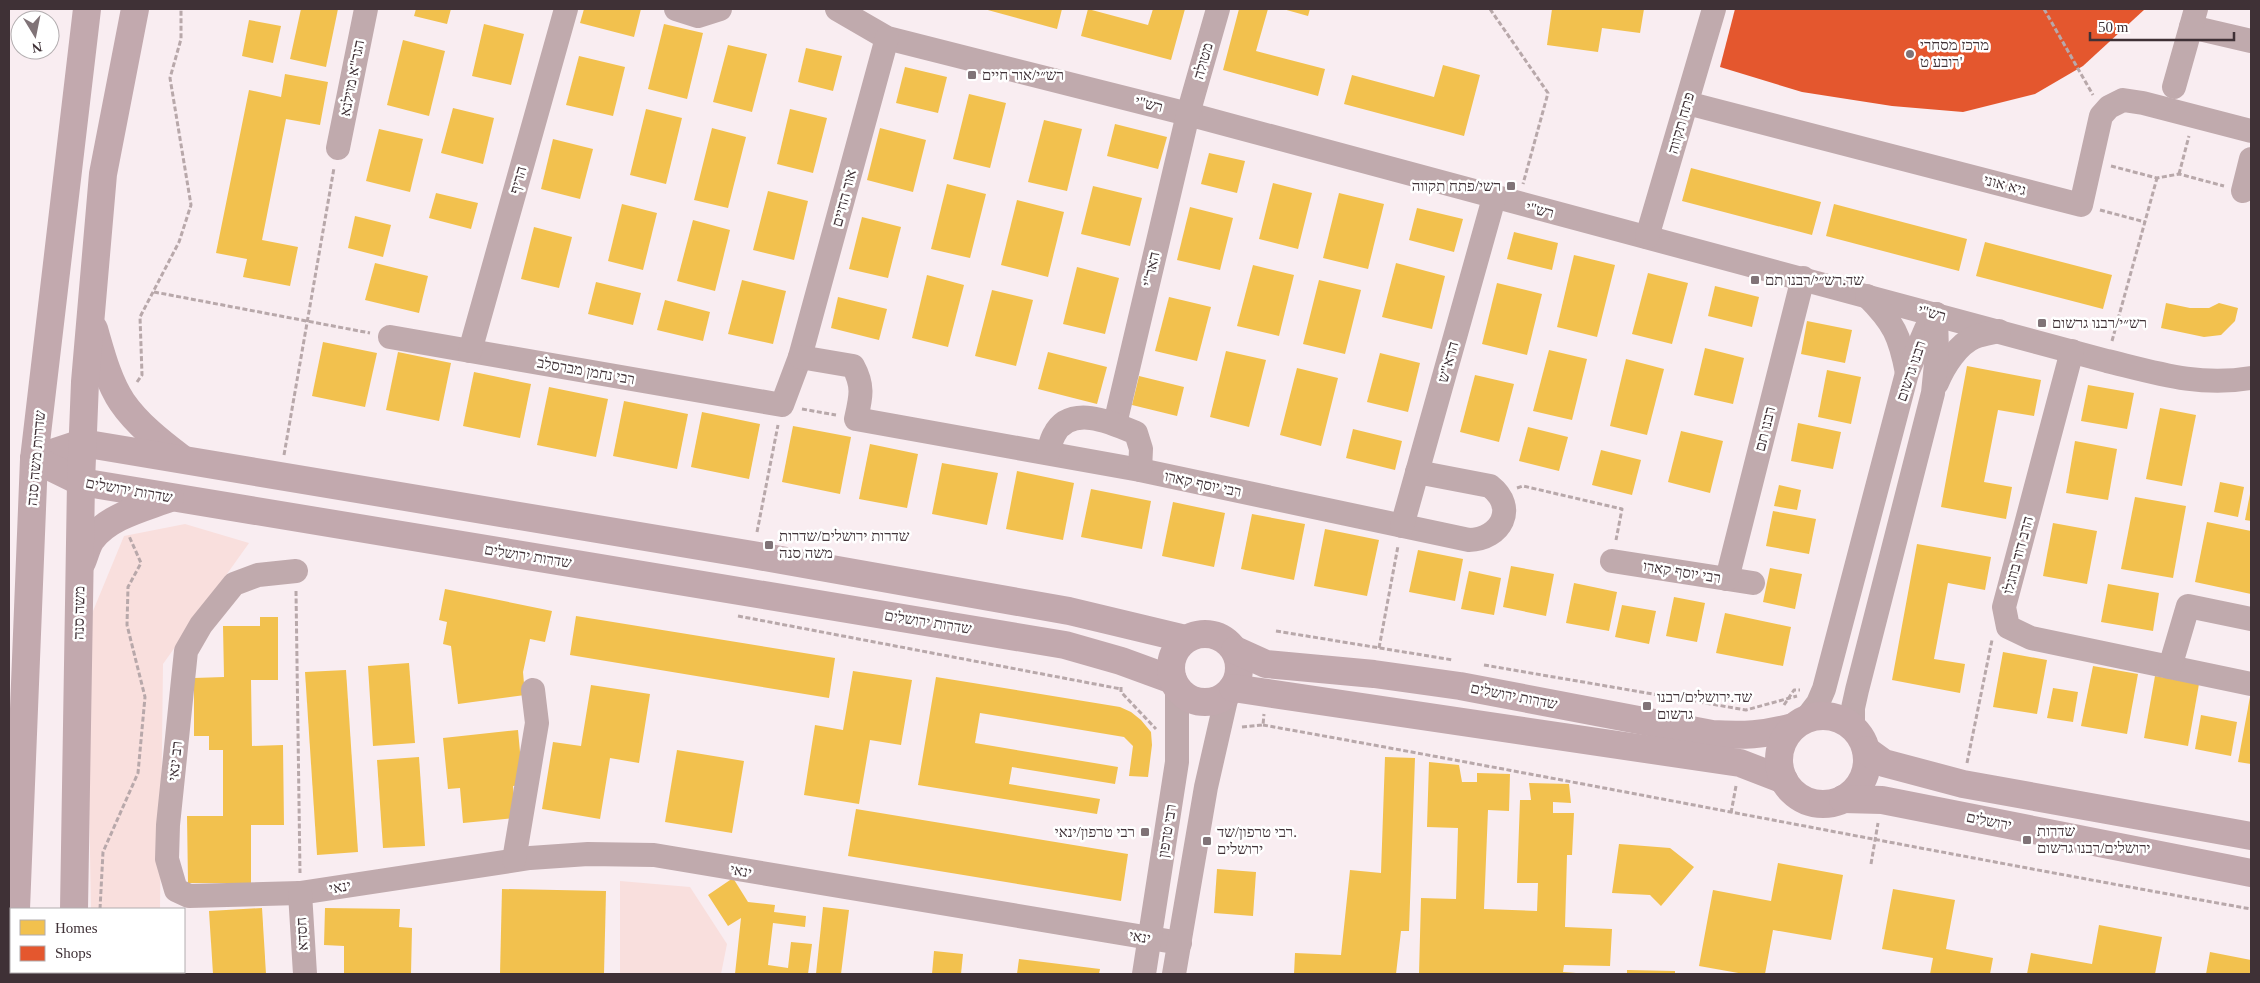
<svg xmlns="http://www.w3.org/2000/svg" width="2260" height="983" viewBox="0 0 2260 983" font-family="'Times New Roman',Heebo,serif">
  <rect width="100%" height="100%" fill="#f9edf1"/>
  <g fill="#f9dfdd">
    <polygon points="185,524 249,543 163,664 160,909 91,909 86,628 124,536"/>
    <polygon points="620,881 690,887 727,944 721,974 620,974"/>
    <rect x="92" y="972" width="68" height="2"/>
  </g>
  <g fill="#f2c14e">
    <polygon points="301,9 338,9 326,67 290,59"/>
    <polygon points="416,9 451,9 447,24 414,16"/>
    <polygon points="584,9 641,9 634,37 580,23"/>
    <polygon points="984,9 1062,9 1057,29"/>
    <polygon points="1088,9 1148,25 1153,9 1185,9 1171,60 1081,36"/>
    <polygon points="1239,9 1268,9 1256,51 1325,69 1318,96 1223,70"/>
    <polygon points="1283,9 1310,9 1308,16"/>
    <polygon points="1552,9 1644,9 1640,33 1602,28 1598,52 1547,45"/>
    <polygon points="249,20 281,26 273,63 242,56"/>
    <polygon points="484,24 524,34 511,85 472,76"/>
    <polygon points="664,24 703,33 687,99 648,89"/>
    <polygon points="403,40 445,51 429,116 387,105"/>
    <polygon points="728,45 767,54 752,112 713,102"/>
    <polygon points="806,48 842,56 833,91 798,82"/>
    <polygon points="579,56 625,67 613,116 566,105"/>
    <polygon points="1443,65 1480,75 1464,136 1344,104 1352,75 1434,97"/>
    <polygon points="905,67 947,77 938,113 896,103"/>
    <polygon points="285,74 328,82 320,125 286,119 262,240 298,247 290,286 243,277 247,259 216,253 249,90 281,97"/>
    <polygon points="969,94 1006,103 990,168 953,159"/>
    <polygon points="453,108 494,118 483,164 441,153"/>
    <polygon points="646,109 682,118 666,184 630,175"/>
    <polygon points="790,109 827,118 813,173 777,164"/>
    <polygon points="1044,120 1082,129 1067,191 1028,182"/>
    <polygon points="1115,124 1167,137 1158,169 1107,156"/>
    <polygon points="712,128 746,137 728,208 694,200"/>
    <polygon points="880,128 926,140 913,192 867,180"/>
    <polygon points="379,129 423,139 410,192 366,181"/>
    <polygon points="553,139 593,149 580,199 541,189"/>
    <polygon points="1209,153 1245,161 1237,193 1201,184"/>
    <polygon points="1691,168 1821,202 1812,235 1682,201"/>
    <polygon points="1273,183 1312,193 1298,249 1259,239"/>
    <polygon points="947,184 986,194 970,258 931,249"/>
    <polygon points="1093,186 1142,198 1130,246 1081,234"/>
    <polygon points="768,191 808,201 794,260 753,250"/>
    <polygon points="436,193 478,203 471,229 429,218"/>
    <polygon points="1339,193 1384,204 1368,269 1323,258"/>
    <polygon points="1017,200 1064,212 1048,277 1001,265"/>
    <polygon points="622,204 657,213 643,270 608,261"/>
    <polygon points="1834,204 1967,239 1959,271 1826,236"/>
    <polygon points="1190,207 1233,218 1220,270 1177,260"/>
    <polygon points="1417,208 1463,219 1454,252 1409,240"/>
    <polygon points="355,216 391,225 383,257 348,248"/>
    <polygon points="862,217 901,227 888,278 849,269"/>
    <polygon points="693,220 730,230 715,291 677,281"/>
    <polygon points="534,227 572,237 559,288 521,279"/>
    <polygon points="1514,232 1558,243 1552,270 1507,259"/>
    <polygon points="1985,242 2112,275 2103,309 1976,276"/>
    <polygon points="1574,255 1615,265 1597,337 1557,327"/>
    <polygon points="375,263 428,276 419,313 365,300"/>
    <polygon points="1396,263 1445,276 1432,329 1382,317"/>
    <polygon points="1253,265 1294,275 1279,336 1237,326"/>
    <polygon points="1077,267 1119,278 1105,334 1063,324"/>
    <polygon points="1648,273 1688,283 1672,344 1632,334"/>
    <polygon points="927,275 964,285 948,347 912,338"/>
    <polygon points="742,280 786,291 773,344 728,334"/>
    <polygon points="1319,280 1361,290 1345,354 1303,344"/>
    <polygon points="596,282 641,293 633,325 588,314"/>
    <polygon points="1497,283 1542,294 1527,355 1482,344"/>
    <polygon points="1715,286 1759,297 1752,327 1708,316"/>
    <polygon points="992,290 1033,300 1016,366 975,356"/>
    <polygon points="838,297 887,309 879,340 831,328"/>
    <polygon points="1169,297 1211,307 1197,361 1155,351"/>
    <polygon points="665,300 710,312 703,341 657,330"/>
    <polygon points="2166,303 2190,308 2209,308 2219,303 2238,308 2235,321 2221,335 2204,337 2161,328"/>
    <polygon points="1807,321 1852,330 1845,363 1801,354"/>
    <polygon points="323,342 377,353 365,407 312,396"/>
    <polygon points="1705,348 1744,358 1733,404 1694,395"/>
    <polygon points="1549,350 1587,359 1572,420 1533,411"/>
    <polygon points="1226,351 1266,360 1249,427 1210,417"/>
    <polygon points="398,352 451,363 439,421 386,410"/>
    <polygon points="1048,352 1107,367 1097,404 1038,389"/>
    <polygon points="1380,353 1420,363 1408,412 1367,402"/>
    <polygon points="1626,359 1664,369 1647,435 1610,426"/>
    <polygon points="1967,366 2041,380 2034,416 1998,410 1984,482 2012,487 2006,519 1941,507"/>
    <polygon points="1297,368 1338,378 1321,446 1280,435"/>
    <polygon points="1827,370 1861,377 1851,424 1818,417"/>
    <polygon points="474,372 531,384 520,438 463,426"/>
    <polygon points="1475,375 1514,384 1499,442 1460,432"/>
    <polygon points="1139,376 1184,387 1177,416 1132,405"/>
    <polygon points="2088,385 2134,393 2127,429 2081,421"/>
    <polygon points="549,387 608,399 596,457 537,445"/>
    <polygon points="624,401 688,414 677,469 613,456"/>
    <polygon points="2160,408 2196,415 2182,486 2146,479"/>
    <polygon points="702,412 760,424 749,479 691,467"/>
    <polygon points="1798,423 1841,432 1833,469 1791,461"/>
    <polygon points="793,426 851,437 840,494 782,482"/>
    <polygon points="1528,427 1568,437 1559,471 1519,461"/>
    <polygon points="1353,429 1402,441 1395,470 1346,458"/>
    <polygon points="1681,431 1723,441 1710,493 1668,482"/>
    <polygon points="2075,441 2117,449 2108,500 2066,493"/>
    <polygon points="870,444 918,454 907,508 859,499"/>
    <polygon points="1601,450 1641,460 1632,495 1592,485"/>
    <polygon points="942,463 998,473 987,525 932,514"/>
    <polygon points="1017,471 1074,483 1063,540 1006,529"/>
    <polygon points="2220,482 2244,487 2238,517 2214,512"/>
    <polygon points="1779,485 1801,490 1797,510 1774,506"/>
    <polygon points="1091,489 1151,501 1142,549 1081,537"/>
    <polygon points="2250,494 2251,494 2251,521 2245,520"/>
    <polygon points="2135,497 2186,506 2173,578 2121,569"/>
    <polygon points="1173,502 1225,513 1214,567 1162,556"/>
    <polygon points="1773,511 1816,519 1809,554 1766,546"/>
    <polygon points="1252,514 1305,524 1294,580 1241,569"/>
    <polygon points="2207,522 2251,531 2251,594 2195,582"/>
    <polygon points="2053,523 2097,531 2087,584 2043,576"/>
    <polygon points="1325,529 1379,540 1367,596 1314,586"/>
    <polygon points="1917,544 1991,557 1985,590 1948,583 1934,659 1965,664 1960,693 1892,680"/>
    <polygon points="1418,550 1463,559 1455,601 1409,592"/>
    <polygon points="1511,566 1554,574 1546,616 1503,607"/>
    <polygon points="1770,568 1802,574 1795,609 1763,602"/>
    <polygon points="1469,571 1501,578 1494,615 1461,609"/>
    <polygon points="1574,583 1617,592 1609,631 1566,623"/>
    <polygon points="2108,584 2159,593 2153,631 2101,622"/>
    <polygon points="445,589 552,611 545,642 530,639 523,672 525,695 458,704 451,646 443,644 447,622 439,620"/>
    <polygon points="1674,597 1705,603 1697,642 1666,636"/>
    <polygon points="1622,605 1656,611 1649,644 1615,637"/>
    <polygon points="1725,613 1791,627 1783,666 1716,653"/>
    <polygon points="576,616 835,658 829,698 570,655"/>
    <polygon points="260,617 278,617 278,680 251,680 252,746 283,745 284,825 251,825 251,883 188,883 187,816 223,816 223,750 209,750 209,736 194,736 194,678 224,677 223,626 260,626"/>
    <polygon points="2003,652 2047,660 2037,714 1993,707"/>
    <polygon points="409,663 415,743 373,746 368,666"/>
    <polygon points="2093,666 2138,674 2127,734 2081,726"/>
    <polygon points="346,670 358,852 317,855 305,672"/>
    <polygon points="853,671 912,680 901,745 870,740 859,804 804,795 815,725 843,730"/>
    <polygon points="2155,676 2199,684 2188,746 2144,738"/>
    <polygon points="936,677 1120,707 1131,712 1141,720 1151,732 1152,745 1148,777 1129,776 1133,746 1124,737 980,713 975,743 1118,767 1115,784 1012,767 1009,784 1100,799 1097,814 918,785"/>
    <polygon points="591,685 650,694 639,763 610,758 600,819 542,809 553,742 581,746"/>
    <polygon points="2053,688 2078,692 2073,722 2047,718"/>
    <polygon points="2250,697 2251,697 2251,764 2238,762"/>
    <polygon points="2201,715 2237,722 2231,756 2195,749"/>
    <polygon points="518,730 523,785 513,786 516,818 463,823 460,788 448,789 443,738"/>
    <polygon points="677,750 744,761 732,833 665,822"/>
    <polygon points="419,757 425,846 383,848 377,760"/>
    <polygon points="1385,757 1415,758 1409,931 1401,931 1396,974 1294,974 1295,953 1341,955 1350,870 1381,873"/>
    <polygon points="1429,762 1459,765 1462,782 1477,782 1477,773 1510,774 1509,811 1488,810 1484,909 1537,911 1538,883 1517,883 1520,800 1531,800 1529,783 1569,784 1571,803 1553,802 1553,813 1574,813 1572,855 1567,855 1565,927 1612,929 1610,966 1564,965 1563,972 1576,973 1576,974 1419,974 1421,898 1456,899 1458,828 1427,827"/>
    <polygon points="856,809 1128,854 1121,901 848,856"/>
    <polygon points="1619,844 1670,848 1694,867 1661,906 1650,895 1612,893"/>
    <polygon points="1778,863 1843,875 1831,940 1773,930 1765,974 1744,974 1699,966 1713,890 1771,901"/>
    <polygon points="1217,869 1256,872 1253,916 1214,913"/>
    <polygon points="733,878 748,902 775,905 774,912 806,916 805,927 773,923 768,965 788,968 791,942 812,944 808,974 735,974 741,918 728,926 708,895"/>
    <polygon points="502,889 606,891 604,974 500,974"/>
    <polygon points="1893,889 1955,900 1946,949 1993,958 1990,974 1930,974 1933,958 1882,949"/>
    <polygon points="823,907 849,910 841,974 816,974"/>
    <polygon points="262,908 266,974 213,974 209,911"/>
    <polygon points="325,908 400,909 399,927 412,928 411,974 344,974 344,946 324,945"/>
    <polygon points="2099,925 2162,937 2155,974 2027,974 2031,953 2092,964"/>
    <polygon points="934,951 963,954 961,974 932,974"/>
    <polygon points="2210,952 2251,960 2251,974 2206,974"/>
    <polygon points="1019,959 1100,969 1099,974 1017,974"/>
    <polygon points="1627,970 1675,971 1675,974 1627,974"/>
  </g>
  <polygon fill="#e4572e" points="1735,9 2145,9 2083,66 2035,94 1963,112 1892,106 1802,92 1720,67"/>
  <g fill="none" stroke-linecap="round" stroke-linejoin="round">
    <g stroke="#b8a8aa" stroke-width="3" stroke-dasharray="5 2.5" stroke-linecap="butt">
      <polyline points="1490,9 1548,93 1523,184"/>
      <polyline points="2044,9 2093,95"/>
      <polyline points="2111,166 2157,178 2179,174 2224,186"/>
      <polyline points="2179,174 2189,136"/>
      <polyline points="2100,210 2145,222"/>
      <polyline points="154,292 370,333"/>
      <polyline points="2112,341 2157,178"/>
      <polyline points="137,382 142,375 140,317 179,242 191,205 170,78 181,39 181,9"/>
      <polyline points="802,409 836,415"/>
      <polyline points="284,455 334,168"/>
      <polyline points="1517,488 1523,486 1622,509 1616,540"/>
      <polyline points="757,532 778,425"/>
      <polyline points="296,591 300,873"/>
      <polyline points="738,616 1121,689"/>
      <polyline points="1276,631 1453,660"/>
      <polyline points="1379,648 1398,546"/>
      <polyline points="1484,665 1746,710 1797,696"/>
      <polyline points="1121,687 1121,692 1156,729"/>
      <polyline points="1784,705 1794,690 1800,690"/>
      <path d="M1263,725c330,59 658,125 988,184"/>
      <polyline points="1242,727 1263,725 1264,714"/>
      <polyline points="1967,763 1992,640"/>
      <polyline points="1731,813 1736,786"/>
      <polyline points="1871,864 1878,823"/>
      <polyline points="100,909 103,852 138,773 145,697 127,625 128,587 141,563 129,536"/>
      <polyline points="100,972 100,974"/>
    </g>
    <g stroke="#c0aaad" stroke-width="24">
      <polyline points="676,9 698,16 720,9"/>
      <path d="M837,9l50,29 301,76 919,247c49,12 92,26 144,17"/>
      <polyline points="2191,27 2251,41"/>
      <polyline points="2174,87 2196,9"/>
      <polyline points="1687,103 2081,205 2101,116 2109,107 2123,100 2143,103 2251,131"/>
      <polyline points="338,148 366,9"/>
      <polyline points="2243,191 2251,159"/>
      <polyline points="1647,237 1714,9"/>
      <path d="M1867,296c27,27 33,40 40,77"/>
      <polyline points="390,337 782,405 800,357 887,38"/>
      <polyline points="470,351 566,9"/>
      <polyline points="2072,351 2004,607 2008,627 2031,638 2251,684"/>
      <path d="M800,357l53,9c11,20 8,31 3,53l284,51 329,70c32,-1 49,-32 21,-54l-73,-14"/>
      <path d="M1937,383c7,-17 21,-39 38,-46 8,-3 16,-4 24,-6"/>
      <polyline points="1115,424 1188,114 1218,9"/>
      <path d="M1048,453c2,-6 3,-13 6,-18 16,-32 59,-12 82,-2l5,16 -1,21"/>
      <polyline points="1402,526 1494,198"/>
      <polyline points="1612,561 1753,583"/>
      <polyline points="296,571 258,575 234,584 201,625 186,651 168,825 167,859 176,890 189,896 300,893 530,858 588,854 654,855 1180,943"/>
      <polyline points="1727,579 1803,278"/>
      <polyline points="2170,667 2188,606 2251,619"/>
      <polyline points="1805,720 1818,703 1824,689 1907,373 1926,329 1936,314"/>
      <polyline points="1853,728 1853,708 1857,690 1933,393 1937,354 1936,314"/>
      <polyline points="514,860 537,723 533,690"/>
      <polyline points="300,893 305,974"/>
      <polyline points="1144,974 1177,762 1177,688"/>
      <polyline points="1174,974 1206,787 1227,695"/>
    </g>
    <g stroke="#c2a9ae" stroke-width="28">
      <path d="M94,329c7,24 14,52 28,73 15,22 38,40 59,56"/>
      <polyline points="34,459 82,443 753,555 1069,611 1186,639"/>
      <polyline points="34,459 81,482 1065,645 1121,661 1173,680"/>
      <path d="M82,562c3,-7 5,-16 9,-22 17,-24 53,-32 79,-42"/>
      <circle cx="1205" cy="668" r="34"/>
      <path d="M1235,650l31,14 108,10 86,12 252,48c31,2 52,1 81,-7"/>
      <polyline points="1233,688 1740,763 1784,780"/>
      <circle cx="1823" cy="760" r="44"/>
      <polyline points="1866,750 1884,763 1963,784 2251,836"/>
      <polyline points="1843,799 1882,800 2251,873"/>
      <polyline points="16,909 34,459 87,9"/>
      <polyline points="74,909 81,482 85,382 103,174 135,9"/>
      <polyline points="16,972 16,974"/>
      <polyline points="74,972 74,974"/>
    </g>
  </g>
  <g fill="#807377" stroke="#fff" stroke-width="2">
    <circle cx="1910" cy="54" r="5"/>
    <rect x="967" y="70" width="10" height="10" rx="2.5"/>
    <rect x="1506" y="181" width="10" height="10" rx="2.5"/>
    <rect x="1750" y="275" width="10" height="10" rx="2.5"/>
    <rect x="2037" y="318" width="10" height="10" rx="2.5"/>
    <rect x="764" y="540" width="10" height="10" rx="2.5"/>
    <rect x="1642" y="701" width="10" height="10" rx="2.5"/>
    <rect x="1140" y="827" width="10" height="10" rx="2.5"/>
    <rect x="2022" y="835" width="10" height="10" rx="2.5"/>
    <rect x="1202" y="836" width="10" height="10" rx="2.5"/>
  </g>
  <g text-anchor="middle" stroke-width="5" stroke-linejoin="round" paint-order="stroke">
    <g font-size="15" fill="#3f3136" stroke="#fff" text-anchor="start">
      <text x="1920" y="50">מרכז מסחרי<tspan x="1920" dy="17">רובע ט'</tspan></text>
      <text x="982" y="80">רש״י/אור חיים</text>
      <text x="1501" y="191" text-anchor="end">רשי/פתח תקווה</text>
      <text x="1765" y="285">שד.רש״י/רבנו תם</text>
      <text x="2052" y="328">רש״י/רבנו גרשום</text>
      <text x="779" y="541">שדרות ירושלים/שדרות<tspan x="779" dy="17">משה סנה</tspan></text>
      <text x="1657" y="702">שד.ירושלים/רבנו<tspan x="1657" dy="17">גרשום</tspan></text>
      <text x="2037" y="836">שדרות<tspan x="2037" dy="17">ירושלים/רבנו גרשום</tspan></text>
      <text x="1135" y="837" text-anchor="end">רבי טרפון/ינאי</text>
      <text x="1217" y="837">רבי טרפון/שד.<tspan x="1217" dy="17">ירושלים</tspan></text>
    </g>
    <g font-size="15" fill="#3f3136" stroke="#fff">
      <text transform="translate(1203 61) rotate(-74)" y="5">מטולה</text>
      <text transform="translate(352 78) rotate(-79)" y="5">הגר"א מוילנא</text>
      <text transform="translate(1149 104) rotate(14)" y="5">רש"י</text>
      <text transform="translate(1681 123) rotate(-74)" y="5">פתח תקווה</text>
      <text transform="translate(518 180) rotate(-74)" y="5">הריף</text>
      <text transform="translate(2005 185) rotate(15)" y="5">גיא אוני</text>
      <text transform="translate(844 198) rotate(-75)" y="5">אור החיים</text>
      <text transform="translate(1540 210) rotate(14)" y="5">רש"י</text>
      <text transform="translate(1151 269) rotate(-77)" y="5">האר"י</text>
      <text transform="translate(1932 313) rotate(15)" y="5">רש"י</text>
      <text transform="translate(1448 362) rotate(-74)" y="5">הרא"ש</text>
      <text transform="translate(586 371) rotate(10)" y="5">רבי נחמן מברסלב</text>
      <text transform="translate(1911 371) rotate(-71)" y="5">רבנו גרשום</text>
      <text transform="translate(1765 429) rotate(-76)" y="5">רבנו תם</text>
      <text transform="translate(36 458) rotate(-85)" y="5">שדרות משה סנה</text>
      <text transform="translate(1203 484) rotate(12)" y="5">רבי יוסף קארו</text>
      <text transform="translate(129 490) rotate(10)" y="5">שדרות ירושלים</text>
      <text transform="translate(2018 555) rotate(-75)" y="5">הרב דוד בוזגלו</text>
      <text transform="translate(528 556) rotate(9)" y="5">שדרות ירושלים</text>
      <text transform="translate(1682 572) rotate(9)" y="5">רבי יוסף קארו</text>
      <text transform="translate(79 613) rotate(-89)" y="5">משה סנה</text>
      <text transform="translate(928 622) rotate(9)" y="5">שדרות ירושלים</text>
      <text transform="translate(1514 696) rotate(11)" y="5">שדרות ירושלים</text>
      <text transform="translate(175 761) rotate(-84)" y="5">רב ינאי</text>
      <text transform="translate(1989 821) rotate(11)" y="5">ירושלים</text>
      <text transform="translate(1167 831) rotate(-81)" y="5">רבי טרפון</text>
      <text transform="translate(741 871) rotate(10)" y="5">ינאי</text>
      <text transform="translate(340 887) rotate(-9)" y="5">ינאי</text>
      <text transform="translate(302 934) rotate(-93)" y="5">חסדא</text>
      <text transform="translate(1140 937) rotate(9)" y="5">ינאי</text>
    </g>
  </g>
  <rect width="2260" height="983" fill="none" stroke="#3f3136" stroke-width="20"/>
  <rect x="10" y="908" width="175" height="65" fill="#ffffff" stroke="#b2adaf"/>
  <rect x="20" y="920" width="25" height="15" fill="#f2c14e" stroke="#b2adaf"/>
  <text x="55" y="933" font-size="15" fill="#3f3136">Homes</text>
  <rect x="20" y="946" width="25" height="15" fill="#e4572e" stroke="#b2adaf"/>
  <text x="55" y="958" font-size="15" fill="#3f3136">Shops</text>
  <g transform="translate(35 35) rotate(170)"><circle r="24" fill="#ffffff" stroke="#b2adaf"/>
  <path d="M0-4L9 19L0 12L-9 19Z" fill="#807377"/>
  <text y="-8" font-size="14" font-weight="bold" text-anchor="middle" fill="#3f3136">N</text>
  </g>
  <path d="M2090 32v8h144v-8" fill="none" stroke="#3f3136" stroke-width="2.5"/>
  <text x="2098" y="32" font-size="15" fill="#3f3136" stroke="#ffffff" stroke-width="4" paint-order="stroke">50 m</text>
</svg>
